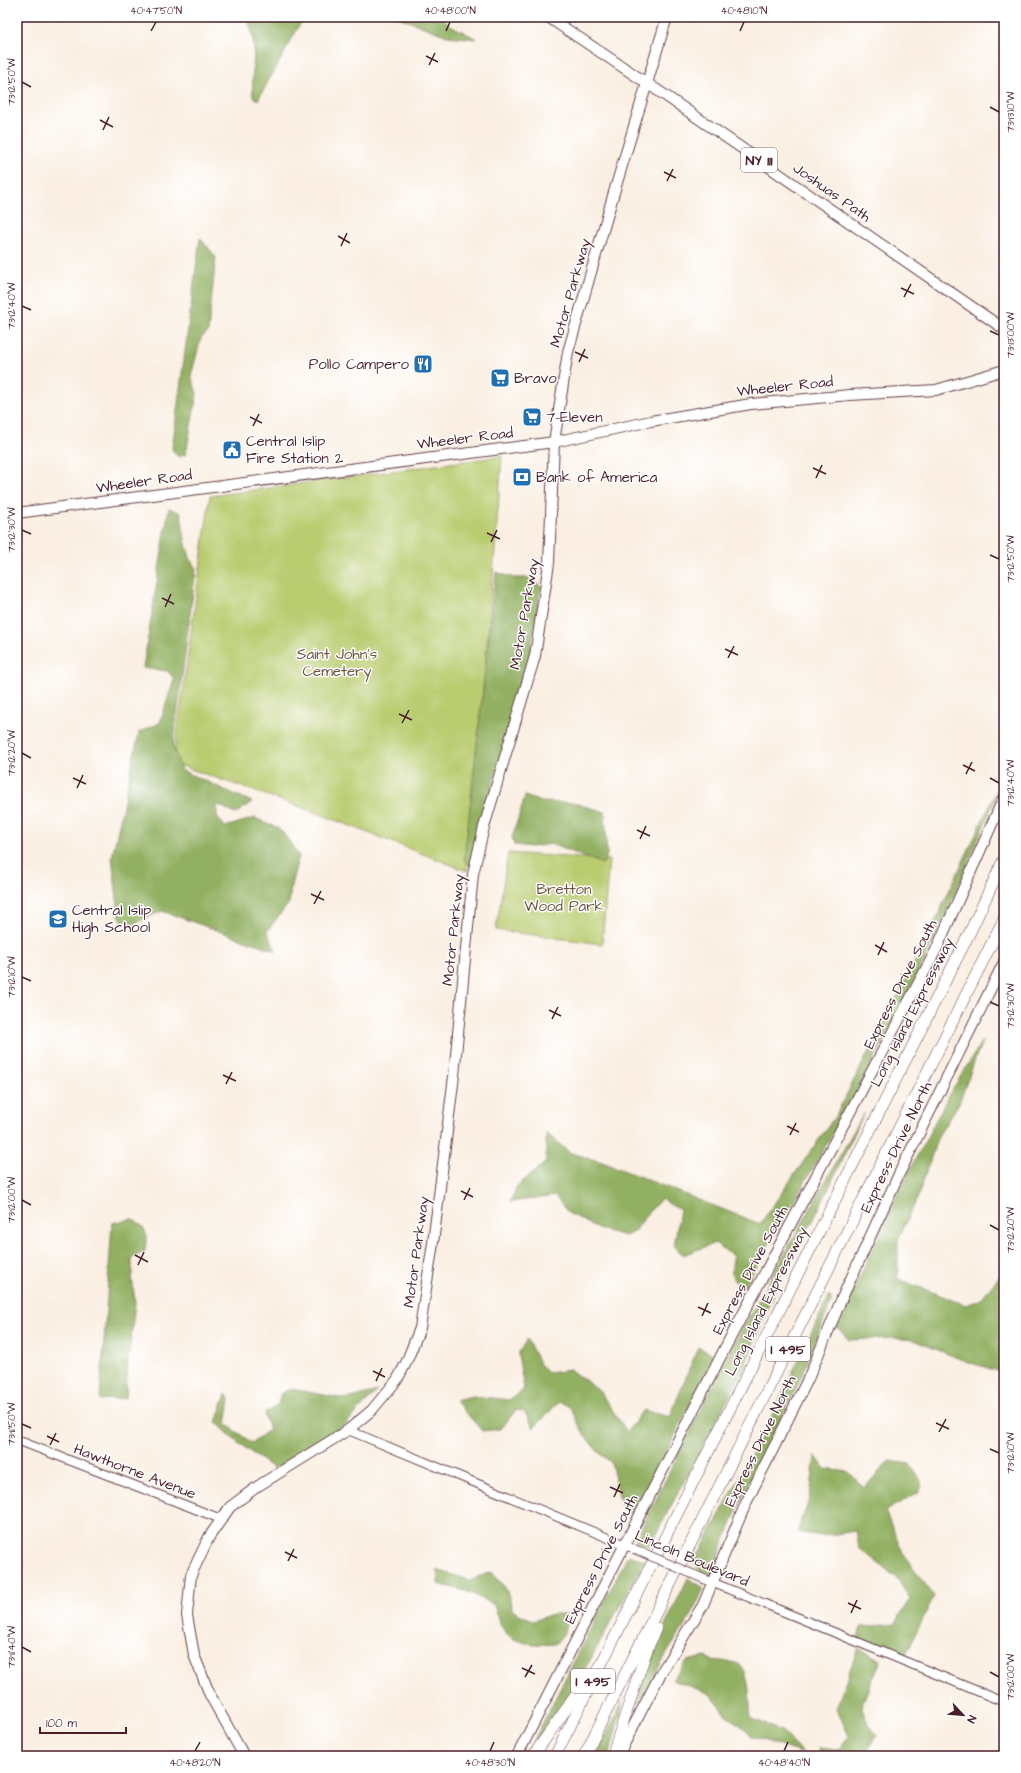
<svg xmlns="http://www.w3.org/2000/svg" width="1021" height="1773" viewBox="0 0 1021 1773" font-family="'Architects Daughter',sans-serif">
  <rect width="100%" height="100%" fill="#fff"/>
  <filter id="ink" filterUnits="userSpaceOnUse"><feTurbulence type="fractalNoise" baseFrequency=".025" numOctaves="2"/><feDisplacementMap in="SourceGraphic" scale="8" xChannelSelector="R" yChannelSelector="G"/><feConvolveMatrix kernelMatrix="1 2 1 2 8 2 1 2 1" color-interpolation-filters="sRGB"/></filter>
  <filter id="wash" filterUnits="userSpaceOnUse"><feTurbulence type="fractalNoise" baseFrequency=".012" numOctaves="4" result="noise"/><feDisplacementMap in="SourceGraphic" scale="16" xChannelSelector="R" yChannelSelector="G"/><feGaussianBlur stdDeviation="0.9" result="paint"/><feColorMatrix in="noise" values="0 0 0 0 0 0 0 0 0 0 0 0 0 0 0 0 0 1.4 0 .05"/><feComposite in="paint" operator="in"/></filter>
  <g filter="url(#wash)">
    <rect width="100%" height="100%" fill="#faefe2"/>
    <g fill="#b9cc6f" stroke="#82764d">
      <polygon points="502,456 492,589 467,871 309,810 173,763 210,496"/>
      <polygon points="508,853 609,860 602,944 496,930"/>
    </g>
    <g fill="#92b062" stroke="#6e6846">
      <path d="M246,17h58l-46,83 -5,-3c-3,-27 7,-55 -7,-80z"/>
      <polygon points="398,17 441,17 450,25 477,39 447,36"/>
      <polygon points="200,238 216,257 208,332 201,338 191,376 197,393 186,454 178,457 172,449"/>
      <path d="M169,508l12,5c3,19 4,39 15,56l-23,177 8,24 71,32 -17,12 -18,-10v12l8,11 30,-9 23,10 6,6 15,22 -8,29 -2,18 -22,28 9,20 -114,-40 -31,14 -7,-1 -5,-9 -7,-58 27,-125 21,-9 14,-44 -6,-8 -25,-3z"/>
      <polygon points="496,572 514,578 529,578 541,587 530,654 470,865 464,860"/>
      <path d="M1004,775v4c-26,61 -51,122 -80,182 -54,113 -119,220 -181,328 -15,-11 -11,-17 -10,-33l-18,-13 -32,12 -9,-9 6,-36 -19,-11 -14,15 -12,17 -9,5 -24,-6 -34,-17 -13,-17 -45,6 7,-16 29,-24v-29l23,19 36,11 155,61 76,-109 88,-171z"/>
      <polygon points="525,796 541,802 574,803 605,812 607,855 603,864 551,844 531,847 514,845 512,838"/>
      <polygon points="982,1041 959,1103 938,1136 918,1197 898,1239 898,1279 966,1305 980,1300 1004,1271 1004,1333 1000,1342 1004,1343 1004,1373 968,1362 913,1340 893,1338 849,1340 837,1327 901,1187 947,1099"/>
      <polygon points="864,1113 814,1219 778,1280 743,1371 649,1547 635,1541 731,1349"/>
      <path d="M132,1219c16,8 15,16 13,32l-13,7v18l3,27 -8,69 -1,26 -26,2 12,-177z"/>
      <polygon points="829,1296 832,1300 802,1376 741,1500 711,1575 701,1572 694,1563 766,1428"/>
      <polygon points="527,1339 539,1363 548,1373 570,1370 598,1389 627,1432 643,1410 670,1417 698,1347 715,1356 633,1518 625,1510 620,1501 611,1462 600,1454 584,1435 570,1407 560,1402 555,1406 534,1428 524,1411 516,1410 501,1429 482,1431 455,1400 473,1396 509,1400 524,1389 518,1354"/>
      <polygon points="291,1389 346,1399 377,1391 345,1425 274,1469 237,1442 216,1422 226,1394 230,1399 226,1424 252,1443 269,1430 264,1414 278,1405 281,1393"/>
      <polygon points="815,1455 825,1469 849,1472 864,1488 889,1461 910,1464 923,1484 919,1492 885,1511 904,1555 934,1596 905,1656 858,1638 861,1627 895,1624 910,1599 897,1578 859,1548 856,1531 822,1536 797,1532 810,1498"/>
      <polygon points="628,1555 645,1560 582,1675 528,1752"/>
      <path d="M437,1570l32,10 23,-8 15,18 6,21 21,10 18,-7h18l-5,18 -10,12c-18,1 -42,1 -52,-15 -5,-6 -6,-16 -9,-24l-28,-14 -28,-7z"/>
      <polygon points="688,1578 704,1588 691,1616 667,1653 627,1725 661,1634"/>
      <polygon points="858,1648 881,1660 861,1706 866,1719 877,1736 864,1756 821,1756 819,1748 838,1750 849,1736 836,1708"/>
      <path d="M705,1657l7,3 27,3c12,11 10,39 12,55l30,13 23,23 -52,-18 -26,-22 -17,-21 -37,-13 15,-19z"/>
      <polygon points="625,1697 609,1756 596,1756"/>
    </g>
  </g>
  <g filter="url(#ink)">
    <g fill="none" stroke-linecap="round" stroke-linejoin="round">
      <g stroke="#643e46" stroke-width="10">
        <g id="minor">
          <polyline points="348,1430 630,1547"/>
          <polyline points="17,1440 221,1519"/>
          <polyline points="704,1579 1004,1702"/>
        </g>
      </g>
      <g stroke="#643e46" stroke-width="12">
        <g id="major">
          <polyline points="548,17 663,94 1004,329"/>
          <polyline points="17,513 554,442 651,421 751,404 850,395 936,390 1004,370"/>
          <polyline points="244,1756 210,1695 194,1655 187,1615 191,1575 209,1537 230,1507 258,1486 348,1430 372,1410 397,1380 406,1363 420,1328 433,1243 454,1076 473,874 484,827 535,656 549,563 554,442 568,352 615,189 667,17"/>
          <polyline points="517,1756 725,1348 936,950 1004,797"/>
          <polyline points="618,1756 661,1673 703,1605 746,1503 808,1379 842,1298 899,1174 1004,962"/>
        </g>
      </g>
      <g stroke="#643e46" stroke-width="12">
        <g id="highway">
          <polyline points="533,1756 586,1681"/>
          <polyline points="555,1756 970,932 1004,859"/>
          <polyline points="584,1756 1004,919"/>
          <polyline points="612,1756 645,1655 656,1628"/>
        </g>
      </g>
      <use href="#minor" stroke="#fff" stroke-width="8"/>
      <use href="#major" stroke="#fff" stroke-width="10"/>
      <use href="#highway" stroke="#fff" stroke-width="11"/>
      <g stroke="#643e46" stroke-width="10" stroke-linecap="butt">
        <polyline id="minor-bridge" points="634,1549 704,1579"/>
      </g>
      <use href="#minor-bridge" stroke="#fff" stroke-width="8"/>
    </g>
  </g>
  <path fill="none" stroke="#4a1f2b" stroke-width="1.5" d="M151,31l5,-9M446,31l4,-9M740,31l4,-9M426,56l12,6M429,65l6,-12M22,82l9,5M990,107l9,5M100,120l13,7M103,130l6,-13M664,172l12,6M667,181l6,-12M338,236l12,7M341,246l6,-13M901,288l13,6M904,297l7,-13M22,306l9,4M990,331l9,4M575,352l13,6M579,362l6,-13M250,417l12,6M253,426l6,-12M813,468l13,6M816,478l6,-13M22,530l9,4M487,533l13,6M491,542l6,-12M990,555l9,4M162,598l12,6M165,607l6,-13M725,649l13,6M728,658l6,-12M399,714l13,6M402,723l7,-13M22,753l9,5M963,765l12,6M966,774l6,-12M73,778l13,6M990,778l9,5M77,788l6,-13M637,830l13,6M640,839l6,-13M311,894l13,6M314,904l7,-13M875,945l12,7M878,955l6,-13M22,977l9,4M990,1002l9,4M549,1010l12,6M552,1019l6,-12M223,1075l13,6M226,1084l6,-12M787,1126l12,6M790,1135l6,-12M461,1191l12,6M22,1200l9,5M464,1200l6,-12M990,1225l9,5M135,1255l13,7M138,1265l6,-13M698,1307l13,6M702,1316l6,-13M373,1371l12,6M376,1381l6,-13M936,1423l13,6M22,1424l9,4M939,1432l7,-13M47,1436l12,6M50,1445l6,-12M990,1449l9,4M610,1487l13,6M614,1497l6,-13M285,1552l12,6M288,1561l6,-12M848,1603l13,6M851,1613l6,-13M22,1647l9,5M522,1668l13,6M990,1672l9,5M525,1677l7,-12M195,1751l5,-9M490,1751l4,-9M784,1751l4,-9"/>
  <defs>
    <g id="restaurant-square" transform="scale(1)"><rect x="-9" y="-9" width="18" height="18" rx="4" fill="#1f6fb2" stroke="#fff"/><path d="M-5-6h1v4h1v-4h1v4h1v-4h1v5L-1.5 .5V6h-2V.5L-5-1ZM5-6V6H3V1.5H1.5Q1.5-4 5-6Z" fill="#fff"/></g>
    <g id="supermarket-square" transform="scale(1)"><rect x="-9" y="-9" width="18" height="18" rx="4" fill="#1f6fb2" stroke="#fff"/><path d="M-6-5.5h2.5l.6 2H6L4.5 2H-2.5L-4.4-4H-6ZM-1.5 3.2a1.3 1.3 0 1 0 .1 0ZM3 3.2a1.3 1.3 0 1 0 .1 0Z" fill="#fff"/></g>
    <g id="civic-square" transform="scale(1)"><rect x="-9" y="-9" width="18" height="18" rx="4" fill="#1f6fb2" stroke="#fff"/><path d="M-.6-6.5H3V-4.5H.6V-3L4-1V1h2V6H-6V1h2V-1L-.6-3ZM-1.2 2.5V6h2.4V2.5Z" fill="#fff"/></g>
    <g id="bank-square" transform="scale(1)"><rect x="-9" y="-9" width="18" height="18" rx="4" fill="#1f6fb2" stroke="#fff"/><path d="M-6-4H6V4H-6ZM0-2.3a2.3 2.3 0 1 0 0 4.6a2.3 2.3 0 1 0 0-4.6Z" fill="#fff"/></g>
    <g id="school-square" transform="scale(1)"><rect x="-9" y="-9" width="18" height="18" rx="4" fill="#1f6fb2" stroke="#fff"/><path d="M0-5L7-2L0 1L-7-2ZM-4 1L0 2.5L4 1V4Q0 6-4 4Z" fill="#fff"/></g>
  </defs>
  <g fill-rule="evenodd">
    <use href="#restaurant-square" x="423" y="364"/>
    <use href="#supermarket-square" x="500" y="378"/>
    <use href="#supermarket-square" x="532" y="417"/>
    <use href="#civic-square" x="232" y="450"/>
    <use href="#bank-square" x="522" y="477"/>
    <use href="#school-square" x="58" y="919"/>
  </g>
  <g text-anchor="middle" stroke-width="3" stroke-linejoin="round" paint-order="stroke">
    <g fill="#fff" stroke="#80626b" stroke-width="1">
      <rect x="741" y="148" width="36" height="24" rx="3"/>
      <rect x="766" y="1337" width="44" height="24" rx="3"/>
      <rect x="571" y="1669" width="44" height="24" rx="3"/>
    </g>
    <g font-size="14" font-weight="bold" fill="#4a1f2b">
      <text x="759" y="165">NY 111</text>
      <text x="788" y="1354">I 495</text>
      <text x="593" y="1686">I 495</text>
    </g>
    <g font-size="15" fill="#4a1f2b" stroke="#fff">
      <text transform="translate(832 192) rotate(35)" y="5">Joshuas Path</text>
      <text transform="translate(570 293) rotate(-74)" y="5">Motor Parkway</text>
      <text transform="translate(785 386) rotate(-6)" y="5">Wheeler Road</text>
      <text transform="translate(465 438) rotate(-7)" y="5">Wheeler Road</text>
      <text transform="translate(144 481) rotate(-8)" y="5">Wheeler Road</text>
      <text transform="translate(524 614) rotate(-80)" y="5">Motor Parkway</text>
      <text transform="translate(453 930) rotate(-84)" y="5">Motor Parkway</text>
      <text transform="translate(900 984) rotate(-63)" y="5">Express Drive South</text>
      <text transform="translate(912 1012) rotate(-63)" y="5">Long Island Expressway</text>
      <text transform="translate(896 1147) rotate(-64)" y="5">Express Drive North</text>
      <text transform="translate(416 1252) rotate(-82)" y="5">Motor Parkway</text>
      <text transform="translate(750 1270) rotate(-62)" y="5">Express Drive South</text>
      <text transform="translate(766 1301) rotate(-63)" y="5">Long Island Expressway</text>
      <text transform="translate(760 1441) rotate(-64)" y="5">Express Drive North</text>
      <text transform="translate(135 1471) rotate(21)" y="5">Hawthorne Avenue</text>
      <text transform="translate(692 1558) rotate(23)" y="5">Lincoln Boulevard</text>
      <text transform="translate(601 1559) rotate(-63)" y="5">Express Drive South</text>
    </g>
    <g font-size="15" fill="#4a1f2b" stroke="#fff" text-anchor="start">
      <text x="409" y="369" text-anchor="end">Pollo Campero</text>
      <text x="514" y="383">Bravo</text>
      <text x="546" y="422">7-Eleven</text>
      <text x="246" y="446">Central Islip<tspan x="246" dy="17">Fire Station 2</tspan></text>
      <text x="536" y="482">Bank of America</text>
      <text x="72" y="915">Central Islip<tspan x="72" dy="17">High School</tspan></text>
    </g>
    <g font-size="15" fill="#6b533f" stroke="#fff">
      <text x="337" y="659">Saint John's<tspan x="337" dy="17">Cemetery</tspan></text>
      <text x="564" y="894">Bretton<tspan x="564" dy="17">Wood Park</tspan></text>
    </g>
  </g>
  <rect width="1021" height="1773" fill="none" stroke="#fff" stroke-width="44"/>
  <g transform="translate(963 1715) rotate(116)" stroke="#ffffff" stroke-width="3" paint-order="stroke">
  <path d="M0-3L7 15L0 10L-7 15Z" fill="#4a1f2b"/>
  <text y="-6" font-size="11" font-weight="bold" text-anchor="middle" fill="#4a1f2b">N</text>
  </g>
  <path d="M40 1727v6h86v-6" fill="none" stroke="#4a1f2b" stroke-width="2"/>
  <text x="46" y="1727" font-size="12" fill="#4a1f2b" stroke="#ffffff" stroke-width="3" paint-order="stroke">100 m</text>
  <rect x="22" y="22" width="977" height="1729" fill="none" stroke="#4a1f2b" stroke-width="1.5"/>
  <g font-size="10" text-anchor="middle" fill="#4a1f2b">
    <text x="156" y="14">40°47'50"N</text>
    <text x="450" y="14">40°48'00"N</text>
    <text x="744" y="14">40°48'10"N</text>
    <text transform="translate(11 82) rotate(-90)" y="4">73°12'50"W</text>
    <text transform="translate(1010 112) rotate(-90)" y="4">73°13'10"W</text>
    <text transform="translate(11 306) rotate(-90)" y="4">73°12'40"W</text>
    <text transform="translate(1010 335) rotate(-90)" y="4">73°13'00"W</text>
    <text transform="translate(11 530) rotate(-90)" y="4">73°12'30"W</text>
    <text transform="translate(1010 559) rotate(-90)" y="4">73°12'50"W</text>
    <text transform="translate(11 753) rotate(-90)" y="4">73°12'20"W</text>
    <text transform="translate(1010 783) rotate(-90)" y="4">73°12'40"W</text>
    <text transform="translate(11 977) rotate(-90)" y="4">73°12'10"W</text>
    <text transform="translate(1010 1006) rotate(-90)" y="4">73°12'30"W</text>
    <text transform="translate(11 1200) rotate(-90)" y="4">73°12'00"W</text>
    <text transform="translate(1010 1230) rotate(-90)" y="4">73°12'20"W</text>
    <text transform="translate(11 1424) rotate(-90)" y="4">73°11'50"W</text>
    <text transform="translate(1010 1453) rotate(-90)" y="4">73°12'10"W</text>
    <text transform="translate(11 1647) rotate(-90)" y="4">73°11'40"W</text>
    <text transform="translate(1010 1677) rotate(-90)" y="4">73°12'00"W</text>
    <text x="195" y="1766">40°48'20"N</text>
    <text x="490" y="1766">40°48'30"N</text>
    <text x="784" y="1766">40°48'40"N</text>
  </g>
</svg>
